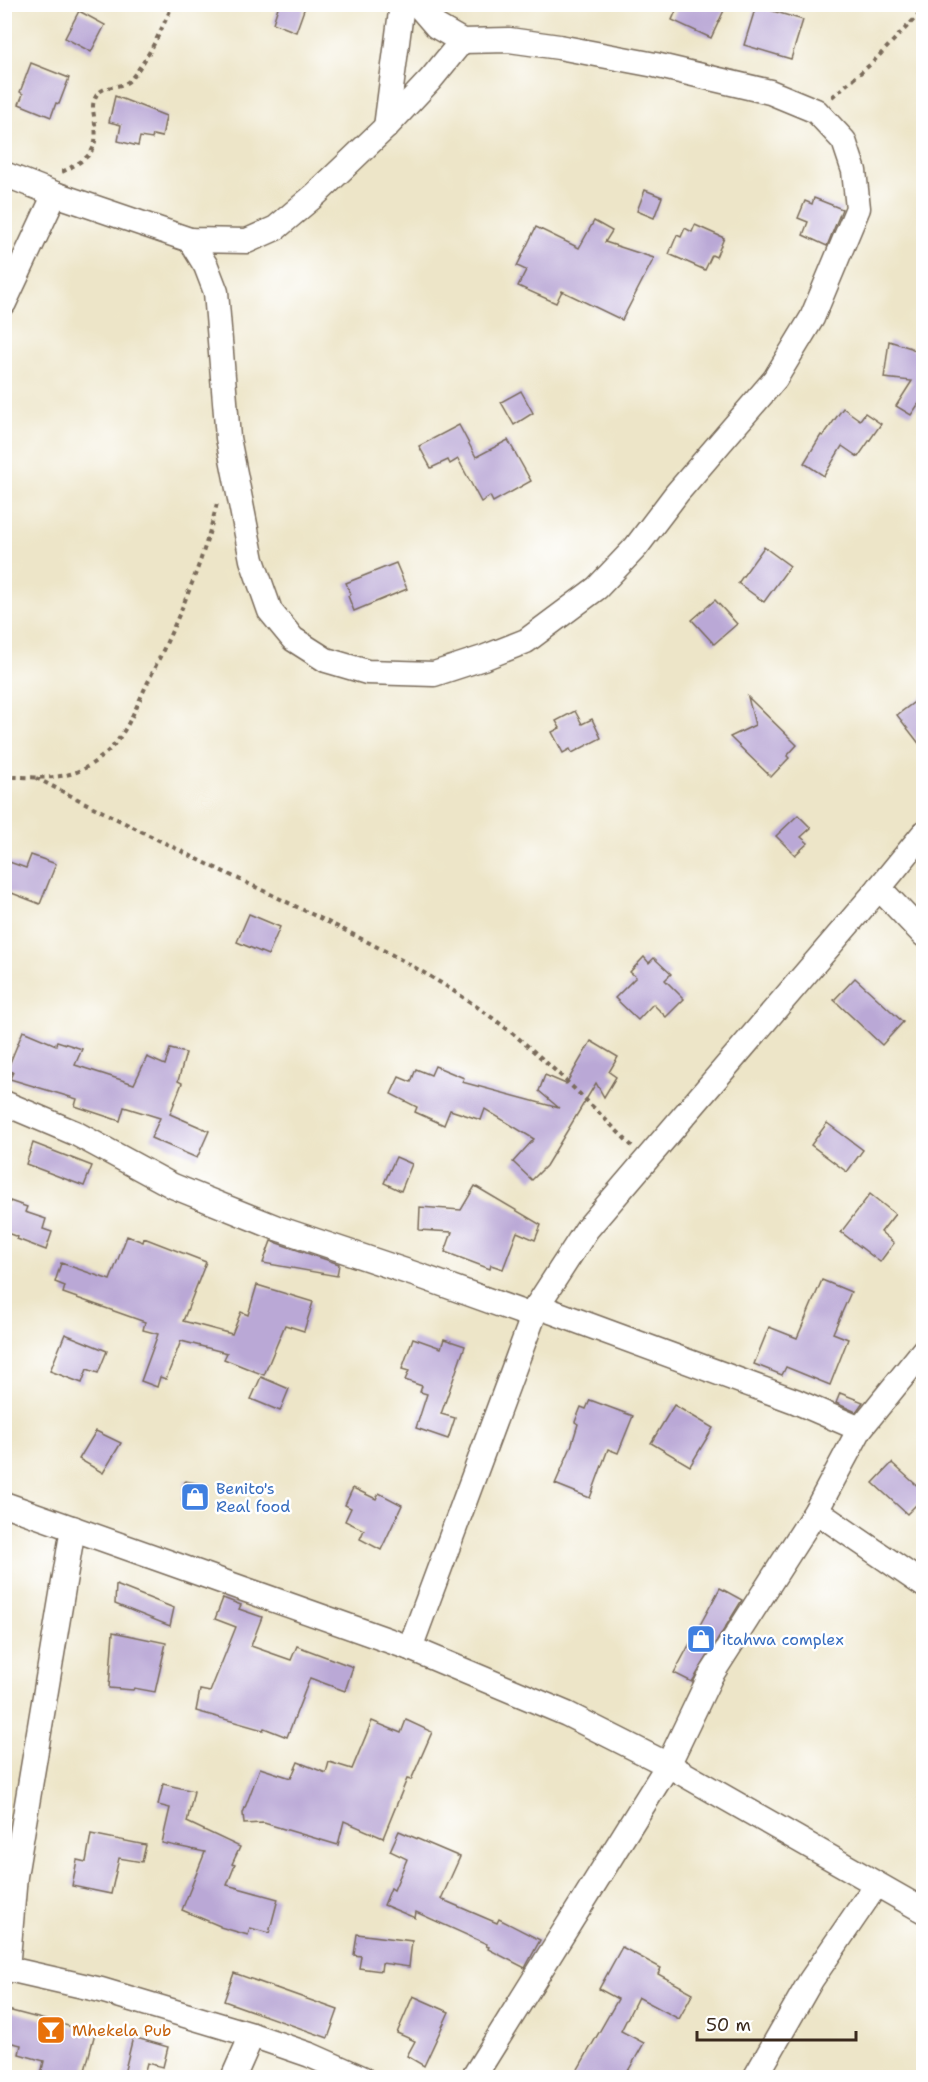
<svg xmlns="http://www.w3.org/2000/svg" width="928" height="2082" viewBox="0 0 928 2082" font-family="'Shantell Sans',sans-serif">
  <rect width="100%" height="100%" fill="#fff"/>
  <filter id="ink" filterUnits="userSpaceOnUse"><feTurbulence type="fractalNoise" baseFrequency=".0167" numOctaves="2"/><feDisplacementMap in="SourceGraphic" scale="12" xChannelSelector="R" yChannelSelector="G"/><feConvolveMatrix kernelMatrix="1 2 1 2 8 2 1 2 1" color-interpolation-filters="sRGB"/></filter>
  <filter id="wash" filterUnits="userSpaceOnUse"><feTurbulence type="fractalNoise" baseFrequency=".008" numOctaves="4" result="noise"/><feDisplacementMap in="SourceGraphic" scale="24" xChannelSelector="R" yChannelSelector="G"/><feGaussianBlur stdDeviation="1.35" result="paint"/><feColorMatrix in="noise" values="0 0 0 0 0 0 0 0 0 0 0 0 0 0 0 0 0 1.4 0 .05"/><feComposite in="paint" operator="in"/></filter>
  <g filter="url(#wash)">
    <rect width="100%" height="100%" fill="#ede5c8"/>
    <g id="blocks">
      <g fill="#baa8d6">
        <polygon points="279,4 306,4 296,32 273,23"/>
        <polygon points="679,4 727,4 711,38 672,20"/>
        <polygon points="756,6 803,20 791,59 744,45"/>
        <polygon points="79,11 105,25 91,52 65,38"/>
        <polygon points="31,63 69,78 59,104 56,103 51,117 19,104 23,94 20,92"/>
        <polygon points="115,96 166,116 162,137 153,135 152,139 140,137 138,146 118,141 121,125 109,122"/>
        <polygon points="645,190 662,197 654,218 637,211"/>
        <polygon points="814,198 842,209 827,246 803,235 808,222 798,218 805,201 812,204"/>
        <polygon points="594,221 612,231 605,242 654,258 622,320 562,291 556,303 518,286 526,270 517,266 536,227 579,248"/>
        <polygon points="695,225 724,238 716,257 712,255 705,270 669,254 677,235 681,237 685,228 692,232"/>
        <polygon points="889,341 911,348 924,357 924,396 911,415 896,406 912,381 884,378"/>
        <polygon points="521,391 533,413 514,425 501,402"/>
        <polygon points="843,408 860,420 865,413 881,424 858,457 842,446 824,476 804,463 821,435 823,436"/>
        <polygon points="459,425 476,457 508,440 531,481 493,502 490,496 481,502 458,459 450,464 448,460 431,468 419,446"/>
        <polygon points="764,547 790,566 764,602 738,583"/>
        <polygon points="396,563 407,589 354,611 348,596 351,594 346,583"/>
        <polygon points="715,600 737,624 714,644 692,620"/>
        <polygon points="924,695 924,750 897,715"/>
        <polygon points="748,697 797,745 787,756 789,758 771,777 730,737 755,725"/>
        <polygon points="575,711 582,724 592,719 601,738 572,753 570,749 563,753 552,732 560,728 556,721"/>
        <polygon points="798,815 811,828 801,837 808,843 795,855 776,836"/>
        <polygon points="31,855 56,864 40,904 4,890 4,860 26,868"/>
        <polygon points="249,914 280,927 268,955 237,942"/>
        <polygon points="644,957 649,963 654,958 671,974 665,980 684,999 666,1017 653,1004 638,1020 615,998 636,977 630,972"/>
        <polygon points="855,978 903,1022 882,1045 834,1000"/>
        <polygon points="23,1031 56,1045 57,1041 82,1049 75,1065 134,1084 147,1057 165,1065 170,1049 186,1053 178,1081 182,1083 170,1114 209,1131 197,1158 151,1138 160,1118 124,1107 120,1121 75,1106 77,1099 10,1079 13,1072 7,1070"/>
        <polygon points="591,1041 618,1057 609,1072 616,1077 604,1097 596,1083 546,1166 532,1180 513,1162 534,1139 485,1109 481,1120 450,1110 444,1125 415,1112 417,1107 391,1094 399,1077 411,1082 416,1069 431,1075 435,1066 464,1078 462,1082 559,1108 539,1091 545,1075 566,1084"/>
        <polygon points="827,1123 863,1150 847,1172 811,1145"/>
        <polygon points="33,1143 92,1166 84,1186 26,1164"/>
        <polygon points="396,1157 412,1164 401,1191 384,1183"/>
        <polygon points="475,1186 541,1225 535,1240 517,1232 503,1269 491,1265 490,1269 445,1252 452,1232 419,1230 420,1207 461,1210"/>
        <polygon points="870,1194 895,1214 881,1232 894,1243 880,1262 841,1232"/>
        <polygon points="10,1201 27,1207 25,1212 46,1219 43,1229 52,1232 46,1250 17,1239 18,1237 4,1232 4,1205 9,1206"/>
        <polygon points="127,1236 143,1242 144,1238 206,1262 183,1321 232,1334 241,1312 248,1315 257,1285 313,1302 304,1331 285,1325 264,1375 224,1359 227,1353 181,1341 166,1379 160,1377 157,1387 141,1381 158,1334 143,1330 145,1322 63,1293 65,1286 55,1282 61,1263 110,1280"/>
        <polygon points="271,1241 339,1264 337,1276 263,1263"/>
        <polygon points="822,1280 851,1292 833,1333 848,1339 830,1385 786,1367 782,1375 754,1364 769,1327 797,1338"/>
        <polygon points="65,1334 107,1351 98,1373 87,1369 82,1383 50,1371"/>
        <polygon points="413,1338 441,1348 444,1339 465,1346 441,1414 455,1418 448,1439 416,1428 427,1394 420,1392 422,1386 405,1380 409,1371 402,1369"/>
        <polygon points="261,1377 289,1389 280,1411 251,1399"/>
        <polygon points="840,1393 863,1402 856,1412 836,1403"/>
        <polygon points="590,1400 633,1416 618,1453 608,1449 590,1498 555,1484 571,1447 578,1424 575,1422 581,1407 586,1409"/>
        <polygon points="674,1405 713,1428 690,1466 651,1443"/>
        <polygon points="96,1431 121,1443 103,1473 79,1459"/>
        <polygon points="892,1463 924,1492 924,1497 907,1514 873,1483"/>
        <polygon points="185,1481 208,1485 205,1504 182,1500"/>
        <polygon points="353,1488 376,1499 379,1493 402,1505 381,1550 360,1539 364,1530 345,1521 351,1508 345,1505"/>
        <polygon points="116,1585 174,1608 170,1626 115,1604"/>
        <polygon points="720,1588 742,1600 692,1682 674,1673"/>
        <polygon points="223,1598 241,1605 239,1609 262,1617 251,1646 291,1660 297,1646 353,1667 345,1691 310,1678 287,1737 264,1728 263,1730 196,1711 200,1690 210,1692 236,1627 215,1619"/>
        <polygon points="113,1632 166,1643 155,1692 134,1688 133,1690 109,1688"/>
        <polygon points="406,1720 432,1732 411,1780 407,1779 383,1838 344,1821 338,1845 264,1823 244,1824 243,1813 260,1768 291,1778 298,1762 326,1773 329,1762 352,1769 372,1721 401,1733"/>
        <polygon points="163,1784 194,1791 187,1822 240,1847 232,1864 235,1865 227,1885 278,1899 269,1933 250,1928 248,1935 220,1927 220,1926 182,1910 205,1852 162,1843 170,1808 158,1805"/>
        <polygon points="399,1831 460,1857 441,1899 497,1923 499,1919 540,1940 525,1968 488,1949 489,1947 486,1946 487,1944 416,1912 415,1918 384,1905 391,1888 394,1890 407,1859 390,1851"/>
        <polygon points="91,1834 146,1845 142,1862 119,1858 111,1894 72,1886 77,1860 86,1862"/>
        <polygon points="357,1934 412,1941 409,1967 382,1963 381,1971 359,1968 361,1956 354,1955"/>
        <polygon points="622,1947 661,1968 658,1974 693,1993 679,2019 638,1997 621,2031 644,2043 624,2078 573,2078 618,1999 599,1989"/>
        <polygon points="234,1973 338,2010 328,2038 224,2001"/>
        <polygon points="413,1996 449,2012 424,2066 407,2056 415,2041 397,2033"/>
        <polygon points="4,2009 95,2033 83,2078 53,2078 41,2074 44,2061 19,2054 21,2045 4,2041"/>
        <polygon points="133,2037 168,2047 163,2067 147,2063 143,2078 123,2078"/>
      </g>
    </g>
  </g>
  <g filter="url(#ink)">
    <use href="#blocks" fill-opacity="0" stroke="#796b5a" stroke-width="1.5"/>
    <g fill="none" stroke-linecap="round" stroke-linejoin="round">
      <g stroke="#796b5a" stroke-width="27">
        <g id="minor">
          <polyline points="386,127 402,4"/>
          <polyline points="4,174 55,194 190,240 247,241 276,228 315,195 386,127 431,79 462,41"/>
          <polyline points="190,240 206,266 216,292 228,438 252,560 270,611 293,639 326,660 367,672 434,674 483,658 526,641 597,588 636,547 677,493 775,379 812,318 858,208 854,171 844,141 816,111 770,92 655,65 559,47 509,40 462,41 436,26 417,4"/>
          <polyline points="4,303 55,194"/>
          <polyline points="879,888 924,935"/>
          <polyline points="4,1103 75,1133 173,1186 277,1228 423,1277 532,1316"/>
          <polyline points="537,1306 795,1401 860,1429"/>
          <polyline points="4,1504 410,1648 567,1714 668,1765 924,1911"/>
          <polyline points="816,1511 924,1585"/>
          <polyline points="410,1648 537,1306 587,1229 879,888 924,833"/>
          <polyline points="4,1968 101,1990 252,2035 310,2055 362,2078"/>
          <polyline points="7,1969 15,1876 73,1528"/>
          <polyline points="233,2078 252,2035"/>
          <polyline points="473,2078 668,1765 711,1675 816,1511 860,1429 924,1350"/>
          <polyline points="755,2078 811,1980 876,1885"/>
        </g>
      </g>
      <g stroke="#796b5a" stroke-width="4" stroke-dasharray="4.5 4.5" stroke-linecap="butt">
        <polyline points="832,97 872,63 924,9"/>
        <path d="M62,172c31,-16 37,-21 32,-56 -1,-6 -2,-12 1,-18 7,-15 25,-8 35,-18 19,-22 31,-50 43,-76"/>
        <path d="M4,777c29,-1 55,5 81,-9 9,-5 22,-15 28,-22 15,-17 24,-41 33,-60 29,-60 56,-118 71,-183"/>
        <path d="M36,778c75,38 151,77 228,113 76,37 155,73 223,123 53,38 99,86 145,132"/>
      </g>
      <use href="#minor" stroke="#fff" stroke-width="24"/>
    </g>
  </g>
  <defs>
    <g id="shop-square" transform="scale(1.5)"><rect x="-9" y="-9" width="18" height="18" rx="4" fill="#3f7fe0" stroke="#fff"/><path d="M-5-2.5h2.3a2.7 3.5 0 0 1 5.4 0H5L5.5 6h-11ZM-1.5-2.5h3a1.5 2.3 0 0 0-3 0Z" fill="#fff"/></g>
    <g id="bar-square" transform="scale(1.5)"><rect x="-9" y="-9" width="18" height="18" rx="4" fill="#e8710a" stroke="#fff"/><path d="M-6-5H6L.8 .8V4.5H3.5V6h-7V4.5H-.8V.8Z" fill="#fff"/></g>
  </defs>
  <g fill-rule="evenodd">
    <use href="#shop-square" x="195" y="1497"/>
    <use href="#shop-square" x="701" y="1639"/>
    <use href="#bar-square" x="51" y="2030"/>
  </g>
  <g text-anchor="middle" stroke-width="5" stroke-linejoin="round" paint-order="stroke">
    <g font-size="16" fill="#366cbe" stroke="#fff" text-anchor="start">
      <text x="216" y="1494">Benito's<tspan x="216" dy="18">Real food</tspan></text>
      <text x="722" y="1645">itahwa complex</text>
    </g>
    <g font-size="16" fill="#c56008" stroke="#fff" text-anchor="start">
      <text x="72" y="2036">Mhekela Pub</text>
    </g>
  </g>
  <rect width="928" height="2082" fill="none" stroke="#fff" stroke-width="24"/>
  <path d="M697 2031v9h159v-9" fill="none" stroke="#3b2a1e" stroke-width="3"/>
  <text x="706" y="2031" font-size="18" fill="#3b2a1e" stroke="#ffffff" stroke-width="4.5" paint-order="stroke">50 m</text>
</svg>
